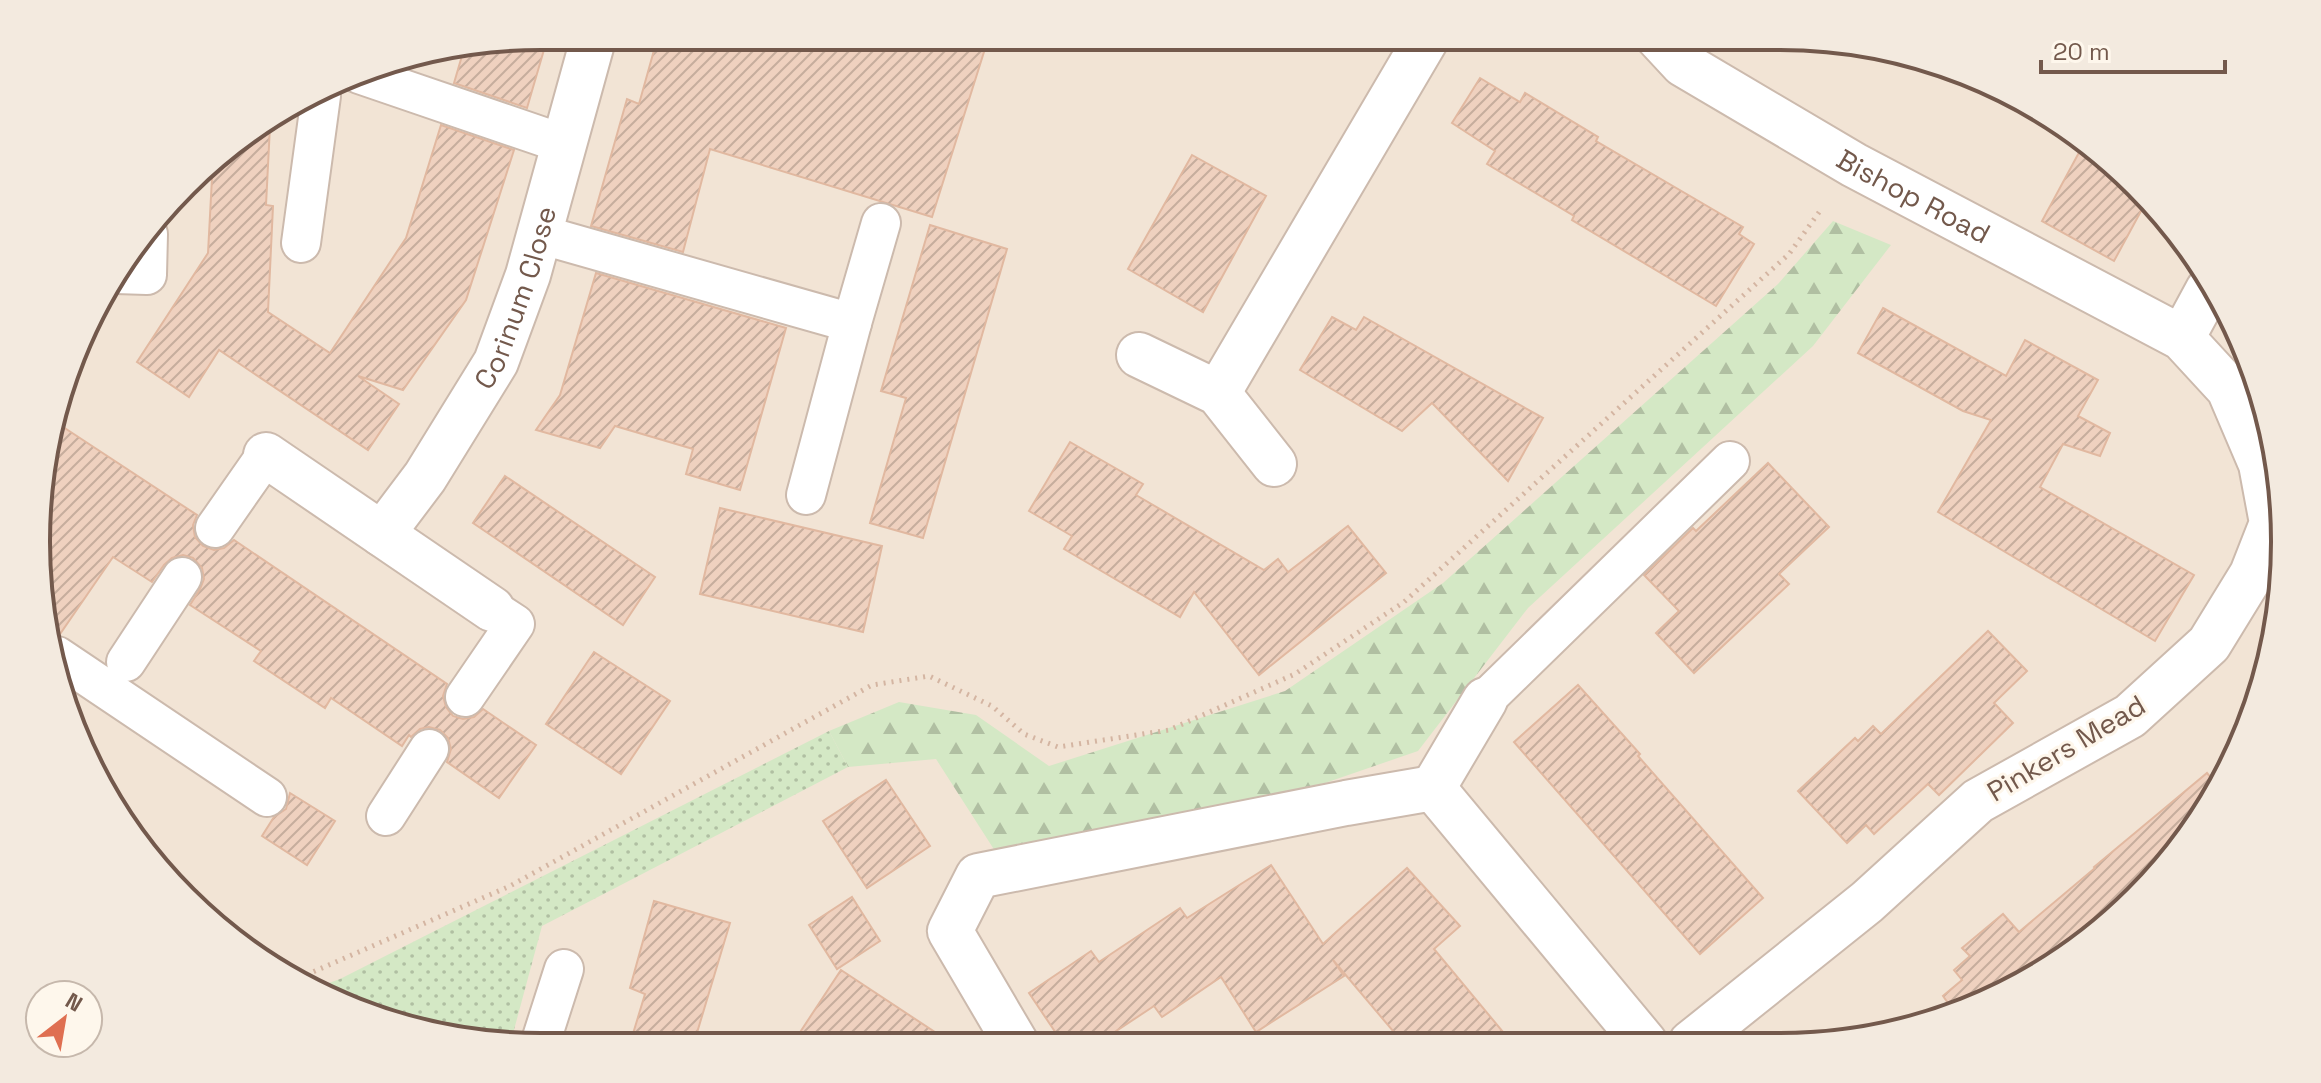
<svg xmlns="http://www.w3.org/2000/svg" width="2321" height="1083" viewBox="0 0 2321 1083" font-family="'Space Grotesk',sans-serif">
  <defs>
    <pattern id="grass-dots" width="8" height="8" patternUnits="userSpaceOnUse" patternTransform="scale(2)"><rect width="8" height="8" fill="#d4e8c5"/><path d="M2 2h.1M6 6h.1" fill="none" stroke="#b0bfa2" stroke-width="1.8" stroke-linecap="round"/></pattern>
    <pattern id="forest-firs" width="22" height="20" patternUnits="userSpaceOnUse" patternTransform="scale(2)"><rect width="22" height="20" fill="#d4e8c5"/><path d="M5 1l3.5 6h-7zM16 11l3.5 6h-7z" fill="#b0bfa2"/></pattern>
    <pattern id="building-hatch" width="6" height="6" patternUnits="userSpaceOnUse" patternTransform="scale(2)"><rect width="6" height="6" fill="#efd1bf"/><path d="M-1 1l2-2M0 6l6-6M5 7l2-2" fill="none" stroke="#c6ad9d"/></pattern>
  </defs>
  <rect width="100%" height="100%" fill="#fbf3e6"/>
  <polygon fill="#f2e4d5" points="542,36 1780,36 1973,74 2137,184 2246,348 2285,541 2247,735 2181,849 2088,942 1973,1008 1846,1043 541,1047 348,1009 208,921 104,794 40,608 46,443 103,289 209,161 379,63"/>
  <polygon fill="url(#grass-dots)" points="829,731 848,767 542,926 511,1041 348,1009 315,988 340,979"/>
  <polygon fill="url(#forest-firs)" points="1833,221 1891,245 1813,346 1528,608 1418,751 1325,783 995,851 936,759 848,767 829,731 899,702 976,715 1049,766 1285,691 1443,583 1778,284"/>
  <g fill="url(#building-hatch)" stroke="#e1b8a0" stroke-width="2">
    <polygon points="542,36 548,36 527,108 454,83 464,49"/>
    <polygon points="658,36 989,36 932,217 710,149 683,252 591,226 627,99 639,104"/>
    <polygon points="1480,78 1520,102 1525,93 1598,137 1596,141 1743,227 1739,234 1754,244 1716,306 1572,220 1574,216 1487,164 1495,151 1452,123"/>
    <polygon points="441,125 514,150 466,300 403,390 358,376 399,404 368,450 219,350 189,397 137,362 208,253 213,159 270,126 266,205 273,206 268,312 330,353 406,238"/>
    <polygon points="2082,147 2137,184 2147,200 2114,261 2042,221"/>
    <polygon points="1192,155 1266,196 1203,312 1128,269"/>
    <polygon points="930,225 1007,249 923,538 870,523 906,398 881,391"/>
    <polygon points="596,273 786,328 740,490 686,474 693,449 615,426 600,448 536,430 560,395"/>
    <polygon points="1883,308 2006,376 2025,340 2098,380 2078,416 2110,433 2100,456 2063,444 2040,487 2194,575 2155,641 1938,512 1991,420 1963,411 1858,353"/>
    <polygon points="1332,317 1356,330 1364,317 1543,418 1508,481 1432,403 1402,431 1300,370"/>
    <polygon points="54,421 197,515 193,525 195,537 203,546 214,550 224,548 234,540 447,684 443,696 446,707 453,716 463,719 474,717 483,709 536,745 499,798 447,762 451,749 448,738 440,730 429,727 420,729 411,737 409,735 402,746 331,698 325,708 254,661 261,651 190,605 200,589 204,579 202,568 193,558 183,555 172,558 164,565 152,582 113,557 60,634 50,636 40,608 46,443"/>
    <polygon points="1070,442 1143,484 1136,495 1264,570 1278,559 1288,572 1348,526 1386,573 1259,675 1194,592 1180,617 1064,549 1072,536 1029,511"/>
    <polygon points="1768,463 1829,527 1779,574 1789,584 1694,673 1656,633 1679,611 1644,575 1693,528 1696,531"/>
    <polygon points="505,476 655,577 623,625 473,523"/>
    <polygon points="720,508 882,546 863,632 700,594"/>
    <polygon points="1988,631 2027,671 1994,703 2013,723 1939,795 1928,784 1874,834 1866,825 1847,843 1798,791 1855,738 1858,741 1873,726 1881,734"/>
    <polygon points="594,652 670,701 621,774 546,724"/>
    <polygon points="1578,685 1640,754 1638,756 1763,898 1700,954 1514,742"/>
    <polygon points="2207,773 2217,785 2181,849 2088,942 1973,1008 1955,1013 1943,996 1962,980 1954,970 1970,956 1962,948 2003,914 2019,932 2095,868 2094,867"/>
    <polygon points="886,780 930,846 867,888 823,821"/>
    <polygon points="290,793 335,821 307,865 262,836 274,817 286,809"/>
    <polygon points="1271,865 1323,944 1407,868 1460,926 1434,949 1513,1044 1404,1044 1333,960 1344,976 1256,1032 1221,977 1162,1017 1154,1006 1095,1045 1064,1045 1029,993 1091,951 1099,962 1180,908 1187,918"/>
    <polygon points="852,897 880,941 837,969 809,925"/>
    <polygon points="654,901 730,923 693,1046 629,1047 645,994 630,988"/>
    <polygon points="841,970 956,1046 791,1046"/>
  </g>
  <g fill="none" stroke-linecap="round" stroke-linejoin="round">
    <g stroke="#ccbaad" stroke-width="42">
      <g id="service">
        <polyline points="359,74 564,144"/>
        <polyline points="539,234 852,323 806,495"/>
        <polyline points="301,243 321,96"/>
        <polyline points="116,274 147,275 148,234"/>
        <polyline points="852,323 881,223"/>
        <polyline points="215,528 266,455"/>
        <polyline points="57,656 267,797"/>
        <polyline points="126,662 182,577"/>
        <polyline points="465,697 515,624 492,609"/>
        <polyline points="1485,700 1730,461"/>
        <polyline points="386,816 429,749"/>
        <polyline points="539,1047 564,969"/>
      </g>
    </g>
    <g stroke="#ccbaad" stroke-width="48">
      <g id="minor">
        <path id="s1" d="M1657,36l26,28 171,101 328,173 47,51 32,75 11,59 -20,51 -43,70 -79,72 -152,85 -111,101 -176,141"/>
        <polyline points="2182,338 2208,290"/>
        <polyline points="1139,355 1218,393 1274,464"/>
        <polyline points="1218,393 1428,36"/>
        <polyline points="266,455 492,609"/>
        <path id="s2" d="M382,534l43,-57 71,-115 32,-87 66,-239"/>
        <polyline points="1433,788 1485,700"/>
        <polyline points="1017,1045 950,931 978,876 1346,803 1433,788 1645,1043"/>
      </g>
    </g>
    <polyline stroke="#d4b5a2" stroke-width="5" stroke-dasharray="2 6" stroke-linecap="butt" points="299,978 510,886 872,685 929,676 992,706 1024,734 1058,747 1169,730 1295,674 1404,602 1789,254 1822,208"/>
    <use href="#service" stroke="#fff" stroke-width="38"/>
    <use href="#minor" stroke="#fff" stroke-width="44"/>
  </g>
  <g text-anchor="middle" stroke-width="6" stroke-linejoin="round" paint-order="stroke">
    <g font-size="28" fill="#73594c" stroke="#fef7ec">
      <text dy="10" stroke="none"><textPath href="#s1" startOffset="304">Bishop Road</textPath></text>
      <text dy="10" stroke="none"><textPath href="#s2" startOffset="274">Corinum Close</textPath></text>
      <text transform="translate(2066 748) rotate(-31)" y="10">Pinkers Mead</text>
    </g>
  </g>
  <path d="M0 0H2321V1083H0ZM541 50H1780A491 491 0 0 1 2271 541V542A491 491 0 0 1 1780 1033H541A491 491 0 0 1 50 542V541A491 491 0 0 1 541 50Z" fill="#f3eadf" fill-rule="evenodd"/>
  <path fill="none" stroke="#73594c" stroke-width="4" d="M541 50H1780A491 491 0 0 1 2271 541V542A491 491 0 0 1 1780 1033H541A491 491 0 0 1 50 542V541A491 491 0 0 1 541 50Z"/>
  <g transform="translate(64 1019) rotate(31)"><circle r="38" fill="#fef7ec" stroke="#c6b8ac" stroke-width="2"/>
  <path d="M0-6L14 30L0 20L-14 30Z" fill="#df6f51"/>
  <text y="-12" font-size="22" font-weight="bold" text-anchor="middle" fill="#73594c">N</text>
  </g>
  <path d="M2041 60v12h184v-12" fill="none" stroke="#73594c" stroke-width="4"/>
  <text x="2053" y="60" font-size="24" fill="#73594c" stroke="#fef7ec" stroke-width="6" paint-order="stroke">20 m</text>
</svg>
